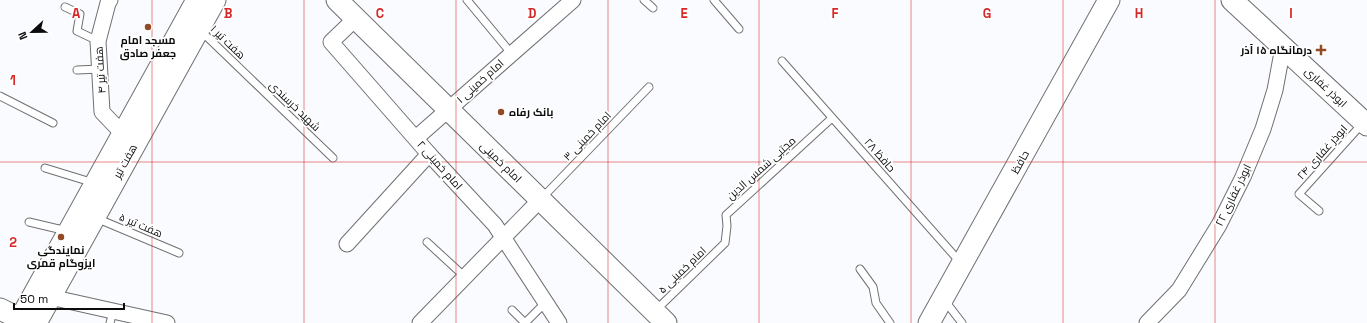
<svg xmlns="http://www.w3.org/2000/svg" width="1367" height="323" viewBox="0 0 1367 323" font-family="'Space Grotesk',Cairo,sans-serif">
  <rect width="100%" height="100%" fill="#fafbfe"/>
  <g fill="none" stroke-linecap="round" stroke-linejoin="round">
    <g stroke="#6f7072" stroke-width="9">
      <g id="lane">
        <polyline points="467,0 511,53"/>
        <polyline points="644,0 653,8"/>
        <polyline points="714,0 739,29"/>
        <polyline points="65,7 80,14 77,31 98,41"/>
        <polyline points="201,31 333,158"/>
        <polyline points="782,61 960,262"/>
        <polyline points="77,70 100,69"/>
        <polyline points="0,96 53,123"/>
        <polyline points="45,168 94,183"/>
        <polyline points="542,198 649,87"/>
        <polyline points="1319,211 1299,194 1362,124"/>
        <polyline points="96,218 179,253"/>
        <polyline points="29,222 67,231"/>
        <polyline points="427,242 465,277"/>
        <polyline points="860,269 873,287 876,303 890,323"/>
        <polyline points="945,301 962,323"/>
        <polyline points="512,310 525,323 546,302"/>
        <polyline points="655,311 725,243 727,226 726,215 832,118"/>
        <polyline points="110,323 113,311"/>
      </g>
    </g>
    <g stroke="#6f7072" stroke-width="17">
      <g id="street">
        <polyline points="110,0 108,3 98,41 102,112 123,134"/>
        <polyline points="356,18 331,42 429,154 495,225 559,323"/>
        <polyline points="416,138 573,0"/>
        <polyline points="347,244 429,154"/>
        <polyline points="50,297 167,323"/>
        <polyline points="420,323 540,200"/>
        <polyline points="1147,323 1179,290 1219,225 1243,177 1263,129 1275,90 1283,47"/>
      </g>
    </g>
    <g stroke="#6f7072" stroke-width="23">
      <g id="secondary">
        <polyline points="337,0 666,323"/>
        <polyline points="1232,0 1367,125"/>
        <polyline points="0,309 28,323"/>
        <polyline points="18,323 197,0"/>
        <polyline points="36,323 215,0"/>
        <polyline points="929,323 1109,0"/>
      </g>
    </g>
    <use href="#lane" stroke="#fff" stroke-width="7"/>
    <use href="#street" stroke="#fff" stroke-width="15"/>
    <use href="#secondary" stroke="#fff" stroke-width="21"/>
  </g>
  <path fill="none" stroke="#d62828" stroke-width="1" stroke-opacity="0.55" d="M152,0v323M304,0v323M456,0v323M608,0v323M759,0v323M911,0v323M1063,0v323M1215,0v323M0,162h1367"/>
  <g fill="#924a27" stroke="#fff" stroke-width="1.5">
    <circle cx="148" cy="27" r="4"/>
    <path d="M1319 44h4v4h4v4h-4v4h-4v-4h-4v-4h4z"/>
    <circle cx="501" cy="112" r="4"/>
    <circle cx="61" cy="237" r="4"/>
  </g>
  <g text-anchor="middle" stroke-width="3.5" stroke-linejoin="round" paint-order="stroke">
    <g font-size="11" font-weight="bold" fill="#0c0c0d" stroke="#fff">
      <text x="148" y="44">مسجد امام<tspan x="148" dy="13">جعفر صادق</tspan></text>
      <text x="1312" y="54" text-anchor="end">درمانگاه ۱۵ آذر</text>
      <text x="509" y="116" text-anchor="start">بانک رفاه</text>
      <text x="61" y="254">نمایندگی<tspan x="61" dy="13">ایزوگام قمری</tspan></text>
    </g>
    <g font-size="11" fill="#0c0c0d" stroke="#fff">
      <text transform="translate(228 42) rotate(44)" y="4">هفت تیر ۱</text>
      <text transform="translate(100 70) rotate(-94)" y="4">هفت تیر ۴</text>
      <text transform="translate(480 81) rotate(-42)" y="4">امام خمینی ۱</text>
      <text transform="translate(1326 87) rotate(43)" y="4">ابوذر غفاری</text>
      <text transform="translate(295 106) rotate(44)" y="4">شهید خرسندی</text>
      <text transform="translate(587 136) rotate(-46)" y="4">امام خمینی ۳</text>
      <text transform="translate(1322 152) rotate(-48)" y="4">ابوذر غفاری ۲۴</text>
      <text transform="translate(880 155) rotate(49)" y="4">حافظ ۲۸</text>
      <text transform="translate(125 161) rotate(-61)" y="4">هفت تیر</text>
      <text transform="translate(501 162) rotate(44)" y="4">امام خمینی</text>
      <text transform="translate(1020 162) rotate(-61)" y="4">حافظ</text>
      <text transform="translate(440 165) rotate(48)" y="4">امام خمینی ۲</text>
      <text transform="translate(761 168) rotate(-42)" y="4">مجتبی شمس الدین</text>
      <text transform="translate(1233 195) rotate(-64)" y="4">ابوذر غفاری ۲۲</text>
      <text transform="translate(141 225) rotate(23)" y="4">هفت تیر ۵</text>
      <text transform="translate(682 270) rotate(-44)" y="4">امام خمینی ۵</text>
    </g>
  </g>
  <g font-size="13" text-anchor="middle" font-weight="bold" fill="#d62828" stroke="#fff" stroke-width="3.5" stroke-linejoin="round" paint-order="stroke">
    <text x="76" y="18">A</text>
    <text x="228" y="18">B</text>
    <text x="380" y="18">C</text>
    <text x="532" y="18">D</text>
    <text x="684" y="18">E</text>
    <text x="835" y="18">F</text>
    <text x="987" y="18">G</text>
    <text x="1139" y="18">H</text>
    <text x="1291" y="18">I</text>
    <text x="13" y="85">1</text>
    <text x="13" y="247">2</text>
  </g>
  <g transform="translate(32 32) rotate(248)" stroke="#ffffff" stroke-width="3" paint-order="stroke">
  <path d="M0-3L7 15L0 10L-7 15Z" fill="#0c0c0d"/>
  <text y="-6" font-size="11" font-weight="bold" text-anchor="middle" fill="#0c0c0d">N</text>
  </g>
  <path d="M14 303v6h110v-6" fill="none" stroke="#0c0c0d" stroke-width="2"/>
  <text x="20" y="303" font-size="12" fill="#0c0c0d" stroke="#ffffff" stroke-width="3" paint-order="stroke">50 m</text>
</svg>
